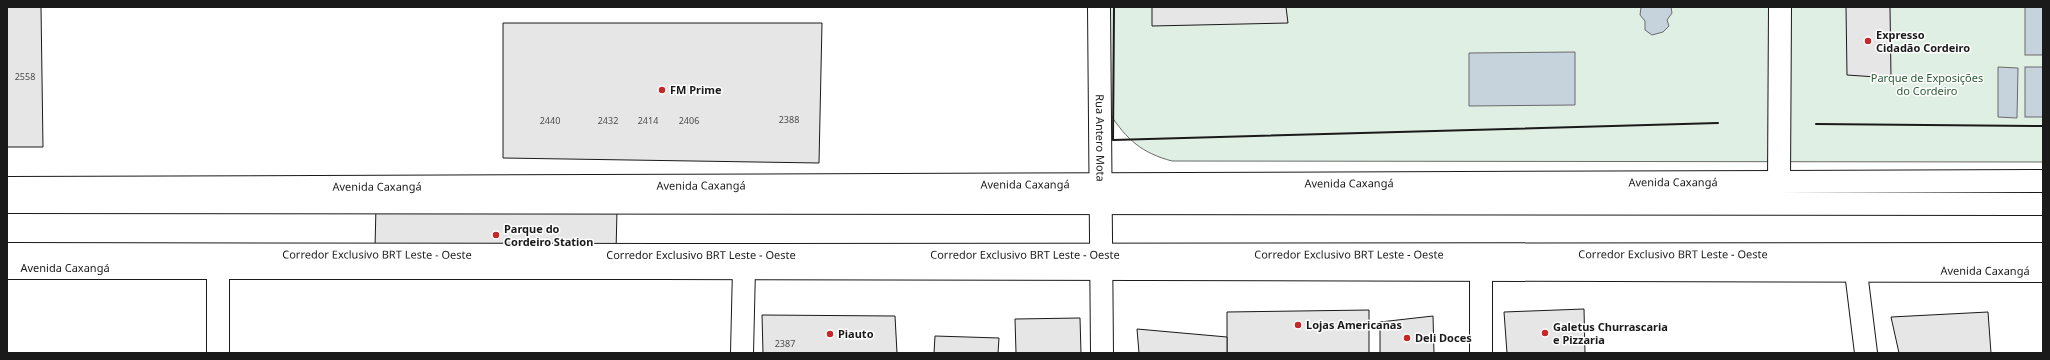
<svg xmlns="http://www.w3.org/2000/svg" width="2050" height="360" viewBox="0 0 2050 360" font-family="'Noto Sans',sans-serif">
  <rect width="100%" height="100%" fill="#fff"/>
  <path fill="#e0efe3" stroke="#6a6a6a" d="M1110,7h933v155l-871,-1c-30,-8 -45,-21 -62,-47z"/>
  <g fill="#c6d2dc" stroke="#6a6a6a">
    <polygon points="1641,7 1671,7 1672,13 1667,20 1669,26 1663,32 1652,35 1645,30 1645,21 1640,15"/>
    <rect x="2025" y="7" width="18" height="48"/>
    <polygon points="1575,52 1575,105 1469,106 1469,53"/>
    <polygon points="1998,67 2018,68 2017,118 1998,117"/>
    <rect x="2025" y="67" width="18" height="50"/>
  </g>
  <g fill="#e6e6e6" stroke="#1a1a1a">
    <polygon points="7,7 41,7 43,147 7,147"/>
    <polygon points="1152,7 1286,7 1288,23 1152,26"/>
    <polygon points="1846,7 1890,7 1891,78 1847,75"/>
    <polygon points="503,23 822,23 819,163 503,158"/>
    <polygon points="376,206 617,210 616,252 375,248"/>
    <polygon points="1584,309 1585,353 1507,353 1504,312"/>
    <polygon points="1369,310 1369,353 1227,353 1227,312"/>
    <polygon points="1988,312 1991,353 1899,353 1891,317"/>
    <polygon points="762,315 895,316 897,353 763,353"/>
    <polygon points="1433,316 1434,353 1380,353 1380,322"/>
    <polygon points="1080,318 1081,353 1016,353 1015,319"/>
    <polygon points="1137,329 1227,337 1227,353 1139,353"/>
    <polygon points="935,336 999,338 998,353 934,353"/>
  </g>
  <g fill="none" stroke-linecap="round" stroke-linejoin="round">
    <g stroke="#1a1a1a" stroke-width="24">
      <g id="minor">
        <path id="s1" d="M1099,7l3,346"/>
        <polyline points="1779,181 1780,7"/>
        <polyline points="7,202 2043,204"/>
        <path id="s2" d="M7,254l655,1 1381,-1"/>
        <polyline points="218,268 218,353"/>
        <polyline points="1481,270 1481,353"/>
        <polyline points="1856,272 1866,353"/>
        <polyline points="742,353 744,268"/>
      </g>
    </g>
    <g stroke="#1a1a1a" stroke-width="24">
      <g id="major">
        <path id="s3" d="M7,188l2036,-7"/>
        <path id="s4" d="M7,268h654l1382,3"/>
      </g>
    </g>
    <use href="#minor" stroke="#fff" stroke-width="22"/>
    <use href="#major" stroke="#fff" stroke-width="22"/>
    <g stroke="#1a1a1a" stroke-width="2">
      <polyline points="1114,7 1113,140 1718,123"/>
      <polyline points="1816,124 2043,126"/>
    </g>
  </g>
  <g fill="#c62828" stroke="#fff" stroke-width="1.5">
    <circle cx="1868" cy="41" r="4"/>
    <circle cx="662" cy="90" r="4"/>
    <circle cx="496" cy="235" r="4"/>
    <circle cx="1298" cy="325" r="4"/>
    <circle cx="1545" cy="333" r="4"/>
    <circle cx="830" cy="334" r="4"/>
    <circle cx="1407" cy="338" r="4"/>
  </g>
  <g text-anchor="middle" stroke-width="3" stroke-linejoin="round" paint-order="stroke">
    <g font-size="9" fill="#4d4d4d">
      <text x="25" y="80">2558</text>
      <text x="789" y="123">2388</text>
      <text x="550" y="124">2440</text>
      <text x="608" y="124">2432</text>
      <text x="648" y="124">2414</text>
      <text x="689" y="124">2406</text>
      <text x="785" y="347">2387</text>
    </g>
    <g font-size="11" font-weight="bold" fill="#1a1a1a" stroke="#fff" text-anchor="start">
      <text x="1876" y="39">Expresso<tspan x="1876" dy="13">Cidadão Cordeiro</tspan></text>
      <text x="670" y="94">FM Prime</text>
      <text x="504" y="233">Parque do<tspan x="504" dy="13">Cordeiro Station</tspan></text>
      <text x="1306" y="329">Lojas Americanas</text>
      <text x="1553" y="331">Galetus Churrascaria<tspan x="1553" dy="13">e Pizzaria</tspan></text>
      <text x="838" y="338">Piauto</text>
      <text x="1415" y="342">Deli Doces</text>
    </g>
    <g font-size="11" fill="#2b5a34" stroke="#fff">
      <text x="1927" y="82">Parque de Exposições<tspan x="1927" dy="13">do Cordeiro</tspan></text>
    </g>
    <g font-size="11" fill="#1a1a1a" stroke="#fff">
      <text dy="4" stroke="none"><textPath href="#s1" startOffset="131">Rua Antero Mota</textPath></text>
      <text dy="4" stroke="none"><textPath href="#s3" startOffset="1666">Avenida Caxangá</textPath></text>
      <text dy="4" stroke="none"><textPath href="#s3" startOffset="1342">Avenida Caxangá</textPath></text>
      <text dy="4" stroke="none"><textPath href="#s3" startOffset="1018">Avenida Caxangá</textPath></text>
      <text dy="4" stroke="none"><textPath href="#s3" startOffset="694">Avenida Caxangá</textPath></text>
      <text dy="4" stroke="none"><textPath href="#s3" startOffset="370">Avenida Caxangá</textPath></text>
      <text dy="4" stroke="none"><textPath href="#s2" startOffset="370">Corredor Exclusivo BRT Leste - Oeste</textPath></text>
      <text dy="4" stroke="none"><textPath href="#s2" startOffset="1666">Corredor Exclusivo BRT Leste - Oeste</textPath></text>
      <text dy="4" stroke="none"><textPath href="#s2" startOffset="694">Corredor Exclusivo BRT Leste - Oeste</textPath></text>
      <text dy="4" stroke="none"><textPath href="#s2" startOffset="1018">Corredor Exclusivo BRT Leste - Oeste</textPath></text>
      <text dy="4" stroke="none"><textPath href="#s2" startOffset="1342">Corredor Exclusivo BRT Leste - Oeste</textPath></text>
      <text dy="4" stroke="none"><textPath href="#s4" startOffset="58">Avenida Caxangá</textPath></text>
      <text dy="4" stroke="none"><textPath href="#s4" startOffset="1978">Avenida Caxangá</textPath></text>
    </g>
  </g>
  <rect width="2050" height="360" fill="none" stroke="#1a1a1a" stroke-width="16"/>
</svg>
